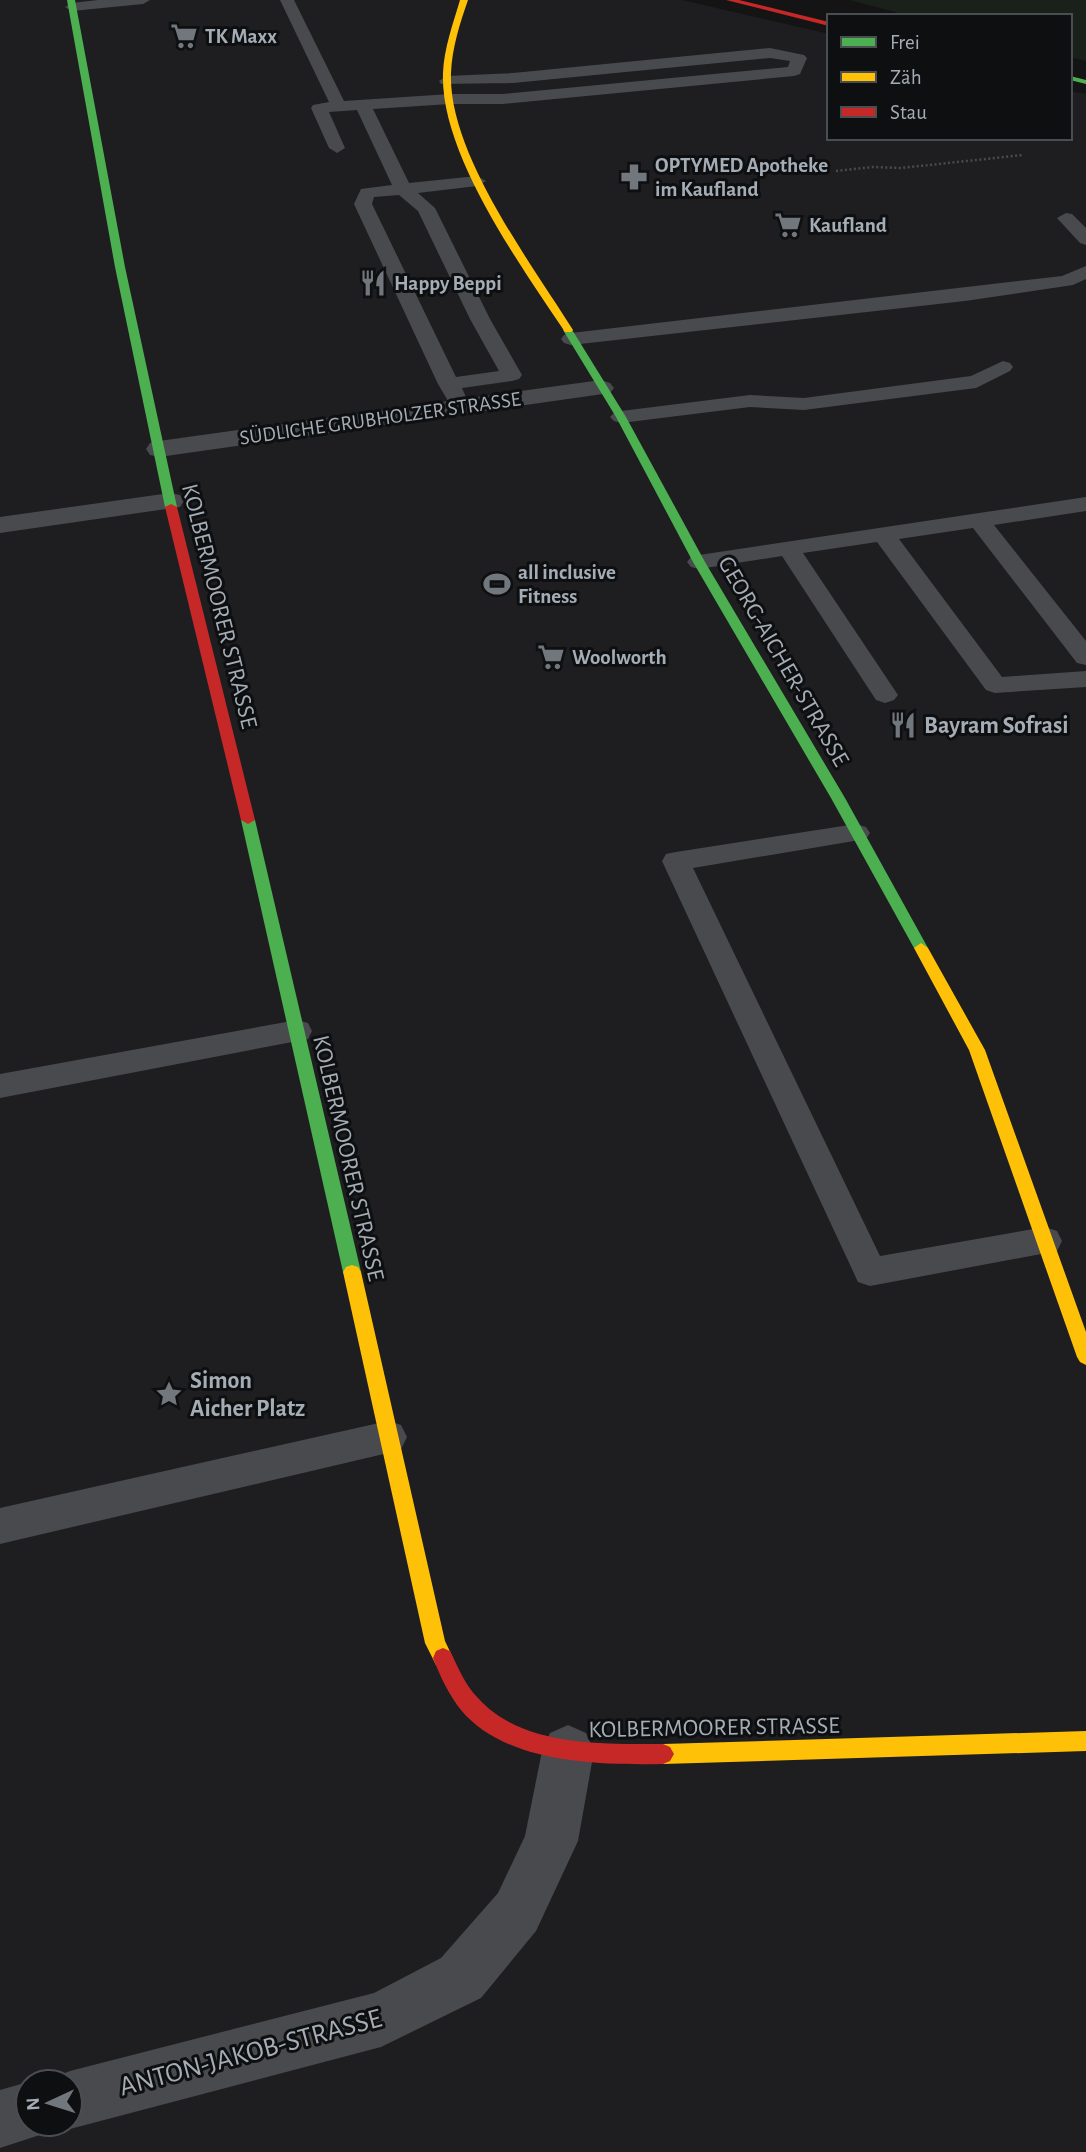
<svg xmlns="http://www.w3.org/2000/svg" width="1086" height="2152" viewBox="0 0 1086 2152" font-family="'Alegreya Sans',sans-serif">
  <rect width="100%" height="100%" fill="#141414"/>
  <path fill="#1e1e20" fill-rule="evenodd" d="M0,0h682l147,34v104h241v-47l16,3v2058h-1086zM28,2082h42v42h-42z"/>
  <polygon fill="#1a211a" points="850,0 1086,0 1086,61 1070,57 1070,16 910,16"/>
  <g fill="none" stroke-linecap="round" stroke-linejoin="round">
    <polyline stroke="#4a4b4f" stroke-width="2.5" stroke-dasharray="2 2.5" stroke-linecap="butt" points="836,171 873,167 901,168 1023,155"/>
    <g fill="#484a4d" fill-rule="evenodd">
      <polygon points="98,0 150,0 143,4 72,11 65,7 72,3"/>
      <path d="M280,0h14l50,101 106,-7h53l285,-27 2,-6 -20,-3 -257,25 -72,1 -2,-3 8,-5 66,-3 257,-25 34,7 3,3 -7,16 -6,2 -291,28h-53l-77,5 36,74 68,-7 9,5 -9,5 -59,7 17,15 55,111 32,56 -3,4 -7,2 -50,7 6,14 -3,4h-14l-13,-22 -84,-180 7,-15 31,-4 -35,-75 -28,2 16,36 -8,5 -8,-5 -18,-40 2,-3 16,-3zM399,195l19,16 52,108 29,52 -43,6 -84,-173 2,-7z"/>
      <polygon points="1066,213 1072,214 1086,228 1086,245 1080,243 1057,218"/>
      <polygon points="1086,266 1086,279 1073,285 965,301 571,345 564,343 561,339 564,335 571,333 1062,276"/>
      <polygon points="1003,361 1010,363 1013,367 1010,371 976,388 804,410 750,407 621,423 614,421 610,417 614,413 621,411 750,395 804,398 971,376"/>
      <polygon points="1086,497 1086,511 994,525 1086,641 1086,665 1077,663 973,528 899,539 1002,677 1086,671 1086,687 995,693 986,690 877,542 803,553 898,695 894,700 885,703 876,700 782,556 699,569 691,567 687,562 691,557 699,555"/>
      <polygon points="856,824 866,827 870,833 866,839 693,868 880,1256 1045,1227 1057,1231 1062,1241 1057,1251 870,1286 858,1282 662,861 666,854 676,852"/>
      <polygon points="297,1020 308,1023 312,1031 308,1039 0,1098 0,1074"/>
      <polygon points="388,1421 401,1425 407,1437 401,1449 388,1453 0,1544 0,1508"/>
    </g>
    <g fill="#484a4d" fill-rule="evenodd">
      <polygon points="601,380 610,383 614,388 610,393 159,457 150,455 146,449 150,443 159,441"/>
      <polygon points="170,493 180,495 184,501 180,507 0,533 0,517"/>
      <polygon points="568,1725 586,1733 594,1751 578,1841 536,1931 481,1998 381,2047 70,2129 58,2124 70,2124 70,2082 48,2082 49,2079 70,2071 374,1993 441,1958 498,1893 525,1836 542,1751 550,1733"/>
      <polygon points="28,2082 28,2124 52,2124 49,2132 0,2148 0,2090"/>
    </g>
    <g fill="#4caf50" fill-rule="evenodd">
      <polygon points="67,0 75,0 125,267 177,507 171,510 165,507 115,267"/>
      <polygon points="1070,76 1086,80 1086,84 1070,80"/>
      <polygon points="565,328 571,328 626,417 705,562 845,798 928,948 926,952 921,953 914,948 831,798 693,562 616,417 563,330"/>
      <polygon points="248,816 255,820 361,1272 358,1277 352,1279 346,1277 343,1272 241,820"/>
    </g>
    <g fill="#ffc107" fill-rule="evenodd">
      <path d="M460,0h8c-8,23 -16,48 -17,73 -3,80 80,190 122,257l-2,2h-6c-44,-66 -125,-178 -122,-259 1,-25 10,-49 17,-73z"/>
      <polygon points="921,943 928,948 985,1050 1086,1332 1086,1365 1080,1362 1077,1357 969,1050 914,948"/>
      <polygon points="352,1265 358,1267 361,1272 445,1641 453,1658 450,1665 443,1668 436,1665 425,1643 343,1272 346,1267"/>
      <polygon points="1086,1731 1086,1751 663,1764 656,1761 652,1754 656,1747 663,1744"/>
    </g>
    <g fill="#c62828" fill-rule="evenodd">
      <polygon points="726,0 739,0 829,22 829,26"/>
      <polygon points="171,504 177,507 255,820 248,824 241,820 165,507"/>
      <path d="M443,1648l7,3c8,16 15,34 28,47 44,49 124,46 185,46l7,3 4,7 -4,7 -7,3c-64,1 -157,0 -202,-54 -12,-15 -21,-34 -28,-52l3,-7z"/>
    </g>
  </g>
  <defs>
    <g id="supermarket-bare" transform="scale(2.1)"><path d="M-6-5.5h2.5l.6 2H6L4.5 2H-2.5L-4.4-4H-6ZM-1.5 3.2a1.3 1.3 0 1 0 .1 0ZM3 3.2a1.3 1.3 0 1 0 .1 0Z" fill="#72777d" stroke="#0e0f10" stroke-width="2.5" paint-order="stroke"/></g>
    <g id="pharmacy-bare" transform="scale(2.1)"><path d="M-2-6h4v4h4v4h-4v4h-4v-4h-4v-4h4Z" fill="#72777d" stroke="#0e0f10" stroke-width="2.5" paint-order="stroke"/></g>
    <g id="restaurant-bare" transform="scale(2.1)"><path d="M-5-6h1v4h1v-4h1v4h1v-4h1v5L-1.5 .5V6h-2V.5L-5-1ZM5-6V6H3V1.5H1.5Q1.5-4 5-6Z" fill="#72777d" stroke="#0e0f10" stroke-width="2.5" paint-order="stroke"/></g>
    <g id="stadium-bare" transform="scale(2.1)"><path d="M0-5a6.5 5 0 1 0 0 10a6.5 5 0 1 0 0-10ZM-3.5-1.8h7v3.6h-7Z" fill="#72777d" stroke="#0e0f10" stroke-width="2.5" paint-order="stroke"/></g>
    <g id="sight-bare" transform="scale(2.1)"><path d="M0-6L1.8-2.2L6-1.7L2.9 1.2L3.7 5.4L0 3.3L-3.7 5.4L-2.9 1.2L-6-1.7L-1.8-2.2Z" fill="#72777d" stroke="#0e0f10" stroke-width="2.5" paint-order="stroke"/></g>
  </defs>
  <g fill-rule="evenodd">
    <use href="#supermarket-bare" x="184" y="36"/>
    <use href="#pharmacy-bare" x="634" y="177"/>
    <use href="#supermarket-bare" x="788" y="225"/>
    <use href="#restaurant-bare" x="373" y="283"/>
    <use href="#stadium-bare" x="497" y="584"/>
    <use href="#supermarket-bare" x="551" y="657"/>
    <use href="#restaurant-bare" x="903" y="725"/>
    <use href="#sight-bare" x="169" y="1394"/>
  </g>
  <g text-anchor="middle" stroke-width="6" stroke-linejoin="round" paint-order="stroke">
    <g font-size="21" font-weight="bold" fill="#a4acb6" stroke="#0e0f10" text-anchor="start">
      <text x="205" y="43">TK Maxx</text>
      <text x="655" y="172">OPTYMED Apotheke<tspan x="655" dy="24">im Kaufland</tspan></text>
      <text x="809" y="232">Kaufland</text>
      <text x="394" y="290">Happy Beppi</text>
      <text x="518" y="579">all inclusive<tspan x="518" dy="24">Fitness</tspan></text>
      <text x="572" y="664">Woolworth</text>
    </g>
    <g font-size="21" fill="#a4acb6" stroke="#0e0f10">
      <text transform="translate(380 418) rotate(-8)" y="7">SÜDLICHE GRUBHOLZER STRASSE</text>
    </g>
    <g font-size="24" fill="#a4acb6" stroke="#0e0f10">
      <text transform="translate(220 606) rotate(76)" y="8">KOLBERMOORER STRASSE</text>
      <text transform="translate(784 661) rotate(60)" y="8">GEORG-AICHER-STRASSE</text>
      <text transform="translate(349 1158) rotate(77)" y="8">KOLBERMOORER STRASSE</text>
      <text transform="translate(714 1727) rotate(-1)" y="8">KOLBERMOORER STRASSE</text>
    </g>
    <g font-size="24" font-weight="bold" fill="#a4acb6" stroke="#0e0f10" text-anchor="start">
      <text x="924" y="733">Bayram Sofrasi</text>
      <text x="190" y="1388">Simon<tspan x="190" dy="28">Aicher Platz</tspan></text>
    </g>
    <g font-size="28" fill="#a4acb6" stroke="#0e0f10">
      <text transform="translate(250 2051) rotate(-15)" y="10">ANTON-JAKOB-STRASSE</text>
    </g>
  </g>
  <rect x="827" y="14" width="245" height="126" fill="#0e0f10" stroke="#4a4e52" stroke-width="2"/>
  <rect x="841" y="37" width="35" height="10" fill="#4caf50" stroke="#4a4e52" stroke-width="2"/>
  <text x="890" y="49" font-size="21" fill="#a4acb6">Frei</text>
  <rect x="841" y="72" width="35" height="10" fill="#ffc107" stroke="#4a4e52" stroke-width="2"/>
  <text x="890" y="84" font-size="21" fill="#a4acb6">Zäh</text>
  <rect x="841" y="107" width="35" height="10" fill="#c62828" stroke="#4a4e52" stroke-width="2"/>
  <text x="890" y="119" font-size="21" fill="#a4acb6">Stau</text>
  <g transform="translate(49 2103) rotate(266)"><circle r="33" fill="#0e0f10" stroke="#4a4e52" stroke-width="2"/>
  <path d="M0-5L12 26L0 18L-12 26Z" fill="#72777d"/>
  <text y="-10" font-size="19" font-weight="bold" text-anchor="middle" fill="#a4acb6">N</text>
  </g>
</svg>
